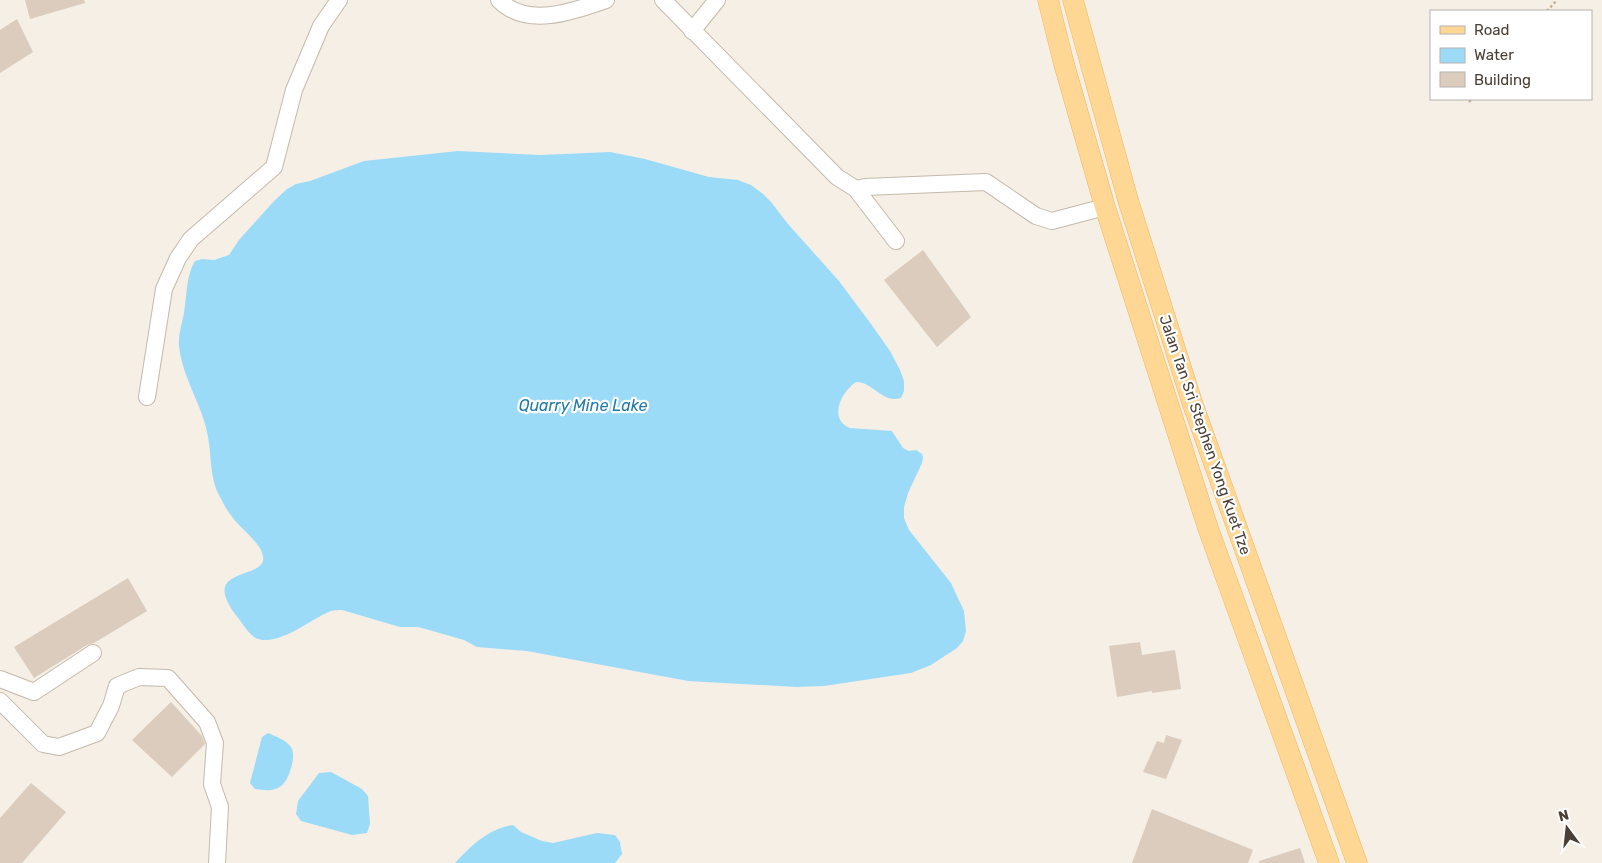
<svg xmlns="http://www.w3.org/2000/svg" width="1602" height="863" viewBox="0 0 1602 863" font-family="Rubik,sans-serif">
  <rect width="100%" height="100%" fill="#f5efe6"/>
  <g fill="#9cdbf8">
    <path d="M458,151l83,4 69,-3 35,7 64,18 29,3 13,5 12,9 8,8 17,22 51,57 32,43 19,27 10,19 4,11v10l-3,7c-19,6 -27,-16 -45,-16 -15,10 -28,37 -6,46l42,3 11,17 6,3 7,-1 6,4 1,3 -1,6 -14,30 -4,14v11l5,12 42,53 13,28 2,20 -3,10 -6,7 -26,17 -20,8 -87,13 -27,1 -109,-6 -161,-30 -50,-4 -13,-7 -35,-10 -11,-3h-18l-58,-17c-4,0 -8,0 -11,1 -19,7 -56,39 -77,26 -7,-5 -13,-16 -19,-23 -36,-49 33,-33 28,-58 -2,-13 -22,-27 -30,-38 -6,-7 -10,-15 -14,-23 -10,-19 -7,-42 -12,-63 -6,-29 -25,-56 -28,-86 -1,-14 5,-27 6,-41 2,-15 2,-31 10,-44l7,-2 12,1 15,-5 10,-15 36,-40 12,-11 9,-5 14,-3 54,-20z"/>
    <path d="M268,733c9,4 18,7 23,14 6,8 -2,34 -10,39 -7,6 -18,4 -26,3l-5,-6 12,-46z"/>
    <polygon points="331,772 362,789 368,796 370,824 367,833 352,835 301,821 296,814 298,801 319,773"/>
    <path d="M513,825l8,7 21,9 11,2 44,-10 18,2 5,7 2,12 -7,9h-160c17,-18 33,-34 58,-38z"/>
  </g>
  <g fill="#dbccbd">
    <polygon points="25,0 84,0 85,3 30,19"/>
    <polygon points="17,19 33,52 0,73 0,30"/>
    <polygon points="923,250 971,317 937,347 884,280"/>
    <polygon points="128,578 147,611 94,643 87,645 34,678 14,647"/>
    <polygon points="1140,642 1142,655 1175,650 1181,689 1152,693 1152,691 1117,697 1109,646"/>
    <polygon points="171,702 202,736 205,744 172,777 132,740"/>
    <polygon points="1166,735 1182,740 1166,779 1143,772 1157,741 1164,743"/>
    <polygon points="31,783 66,812 22,863 0,863 0,818"/>
    <polygon points="1152,809 1253,850 1248,863 1132,863"/>
    <polygon points="1300,848 1305,863 1260,863 1259,861"/>
  </g>
  <g fill="none" stroke-linecap="round" stroke-linejoin="round">
    <g stroke="#c4b9ab" stroke-width="18">
      <g id="minor">
        <path d="M499,0c28,29 76,11 107,0"/>
        <polyline points="663,0 837,177 856,189 865,187 986,182 1036,216 1052,221 1105,207"/>
        <polyline points="692,31 717,0"/>
        <polyline points="856,189 896,241"/>
        <polyline points="147,397 164,289 178,258 191,239 274,167 294,90 321,26 339,0"/>
        <polyline points="0,679 34,692 93,653"/>
        <polyline points="0,701 43,744 59,747 97,733 111,706 117,686 139,677 168,678 207,722 215,743 212,784 220,807 217,863"/>
      </g>
    </g>
    <g stroke="#f1b558" stroke-width="21">
      <g id="major">
        <polyline points="1048,0 1064,64 1105,207 1208,528 1329,863"/>
        <polyline points="1073,0 1128,200 1192,402 1357,863"/>
      </g>
    </g>
    <g stroke="#c5b097" stroke-width="2.5" stroke-dasharray="2.5 2.5" stroke-linecap="butt">
      <polyline points="1547,11 1557,0"/>
      <polyline points="1469,102 1472,99"/>
    </g>
    <use href="#minor" stroke="#fff" stroke-width="16"/>
    <use href="#major" stroke="#ffd795" stroke-width="20"/>
  </g>
  <g text-anchor="middle" stroke-width="4.5" stroke-linejoin="round" paint-order="stroke">
    <g font-size="15" fill="#493f34" stroke="#fff">
      <text transform="translate(1205 435) rotate(71)" y="5">Jalan Tan Sri Stephen Yong Kuet Tze</text>
    </g>
    <g font-size="16" font-style="italic" fill="#1f7aa7" stroke="#fff">
      <text x="583" y="411">Quarry Mine Lake</text>
    </g>
  </g>
  <rect x="1430" y="10" width="162" height="90" fill="#ffffff" stroke="#b6b2ae"/>
  <rect x="1440" y="26" width="25" height="8" fill="#ffd795" stroke="#b6b2ae"/>
  <text x="1474" y="35" font-size="15" fill="#493f34">Road</text>
  <rect x="1440" y="48" width="25" height="15" fill="#9cdbf8" stroke="#b6b2ae"/>
  <text x="1474" y="60" font-size="15" fill="#493f34">Water</text>
  <rect x="1440" y="72" width="25" height="15" fill="#dbccbd" stroke="#b6b2ae"/>
  <text x="1474" y="85" font-size="15" fill="#493f34">Building</text>
  <g transform="translate(1567 828) rotate(345)" stroke="#ffffff" stroke-width="4" paint-order="stroke">
  <path d="M0-4L9 19L0 12L-9 19Z" fill="#493f34"/>
  <text y="-8" font-size="14" font-weight="bold" text-anchor="middle" fill="#493f34">N</text>
  </g>
</svg>
